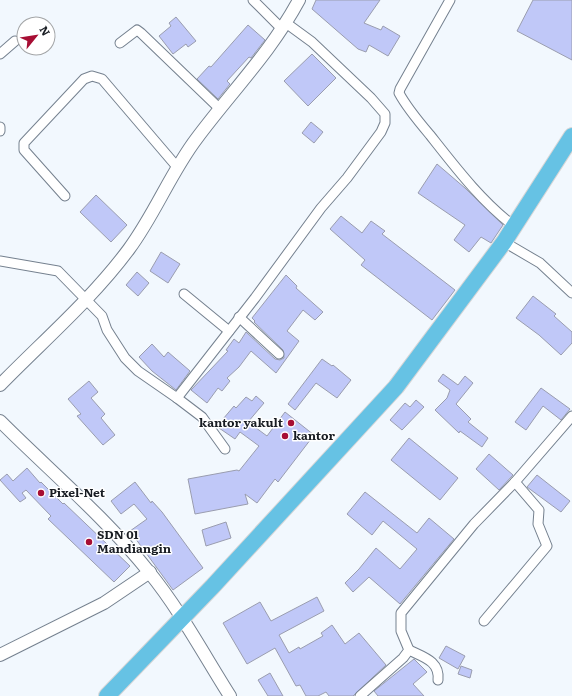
<svg xmlns="http://www.w3.org/2000/svg" width="572" height="696" viewBox="0 0 572 696" font-family="Literata,serif">
  <rect width="100%" height="100%" fill="#f2f8fe"/>
  <g fill="#c0c8f8" stroke="#9a9daf">
    <polygon points="316,0 380,0 364,23 381,30 383,26 400,36 388,56 369,45 366,52 358,49 312,9"/>
    <polygon points="533,0 572,0 572,60 517,31"/>
    <polygon points="176,17 196,41 188,47 186,44 173,54 159,36 171,26 169,23"/>
    <polygon points="248,25 265,40 251,58 249,57 227,81 230,84 218,99 197,79 209,66 211,67"/>
    <polygon points="312,54 336,78 308,106 284,81"/>
    <polygon points="311,122 323,132 314,143 302,133"/>
    <polygon points="437,164 465,188 503,225 491,243 481,237 469,252 454,240 465,225 418,193"/>
    <polygon points="96,195 127,225 111,242 80,212"/>
    <polygon points="341,216 362,233 371,221 385,231 382,234 455,290 432,320 361,265 365,260 330,229"/>
    <polygon points="161,252 180,264 168,283 150,271"/>
    <polygon points="137,272 149,283 138,296 126,285"/>
    <polygon points="286,275 297,286 296,288 323,312 315,320 303,310 287,331 299,341 276,373 251,351 239,367 227,378 230,381 222,391 218,388 207,403 191,390 228,351 226,350 234,339 239,343 246,332 275,359 280,360 284,358 283,350 254,322 255,321 252,318"/>
    <polygon points="533,296 556,314 554,316 572,332 572,343 561,355 539,335 516,318"/>
    <polygon points="152,344 164,357 168,352 190,371 176,390 152,371 139,357"/>
    <polygon points="322,359 332,366 333,365 351,380 337,398 316,383 295,410 288,404"/>
    <polygon points="443,374 458,385 465,376 473,383 456,404 471,419 468,422 488,438 482,447 460,431 459,433 435,410 447,398 450,390 438,381"/>
    <polygon points="89,381 98,392 91,398 105,414 101,418 115,435 103,445 77,416 81,414 68,399"/>
    <polygon points="541,388 570,409 561,420 543,406 526,430 515,422"/>
    <polygon points="256,396 264,403 248,422 267,436 285,412 314,435 278,482 275,479 257,503 245,494 248,504 195,514 188,479 237,470 239,471 259,446 240,432 235,439 219,428 224,420 223,419 234,406 236,408 246,397 252,401"/>
    <polygon points="416,400 424,407 402,430 390,420 405,403 410,407"/>
    <polygon points="409,438 458,478 440,500 391,460"/>
    <polygon points="489,454 513,475 499,490 476,469"/>
    <polygon points="27,468 40,483 41,482 63,504 64,503 130,566 114,582 48,519 51,516 26,490 22,493 26,498 20,502 0,480 7,474 13,481"/>
    <polygon points="537,475 570,501 561,512 527,487"/>
    <polygon points="135,482 151,503 152,501 162,512 203,568 173,590 130,531 147,519 134,504 121,514 111,501"/>
    <polygon points="365,492 417,533 429,518 454,539 400,604 369,577 353,592 345,583 359,569 376,548 400,569 417,549 383,521 372,535 347,514"/>
    <polygon points="226,522 231,538 206,546 202,530"/>
    <polygon points="317,597 324,611 279,635 289,653 299,647 300,649 323,636 321,633 332,625 345,644 359,633 386,665 353,696 329,696 326,692 318,696 306,696 300,685 296,686 275,648 247,664 223,623 260,602 271,621"/>
    <polygon points="446,646 465,656 458,669 439,658"/>
    <polygon points="414,659 427,672 413,684 424,696 378,696 374,691"/>
    <polygon points="461,666 472,670 470,678 458,674"/>
    <polygon points="270,673 283,696 268,696 258,680"/>
  </g>
  <g fill="none" stroke-linecap="round" stroke-linejoin="round">
    <g stroke="#75818f" stroke-width="11">
      <g id="minor">
        <polyline points="253,0 282,29"/>
        <path d="M450,0l-50,89 -1,4c8,15 20,29 31,42 26,33 51,66 85,92"/>
        <polyline points="120,43 137,30 141,33 220,109"/>
        <polyline points="0,54 15,41"/>
        <polyline points="0,127 0,131"/>
        <polyline points="65,196 24,150 24,143 84,79 92,76 102,79 178,168"/>
        <polyline points="504,242 540,263 572,293"/>
        <polyline points="0,261 58,271 102,316 107,330 125,358 138,371 177,398 255,298 321,208 347,178 381,132 385,123 385,114 371,98 312,42 286,23"/>
        <polyline points="184,294 229,331"/>
        <polyline points="239,317 279,354"/>
        <polyline points="177,398 202,417 225,449"/>
        <polyline points="484,621 547,546 538,524 539,510 515,482"/>
        <path d="M409,650c14,7 31,11 29,30"/>
        <polyline points="360,696 403,658 409,650 401,631 401,613 474,524 515,482 572,416"/>
      </g>
    </g>
    <g stroke="#75818f" stroke-width="14">
      <g id="tertiary">
        <path d="M0,385c43,-44 92,-86 129,-136 26,-35 42,-77 68,-111 35,-47 74,-86 102,-138"/>
        <path d="M0,421c50,50 105,96 149,151 31,38 55,83 81,124"/>
        <polyline points="0,655 104,603 150,572"/>
      </g>
    </g>
    <g stroke="#d6d6d7" stroke-width="18">
      <polyline id="trunk" points="107,696 213,586 396,387 504,242 572,136"/>
    </g>
    <use href="#minor" stroke="#fff" stroke-width="9"/>
    <use href="#tertiary" stroke="#fff" stroke-width="12"/>
    <use href="#trunk" stroke="#66c2e4" stroke-width="16"/>
  </g>
  <g fill="#a70e34" stroke="#fff" stroke-width="1.5">
    <circle cx="291" cy="423" r="4"/>
    <circle cx="285" cy="436" r="4"/>
    <circle cx="41" cy="493" r="4"/>
    <circle cx="89" cy="542" r="4"/>
  </g>
  <g text-anchor="middle" stroke-width="3" stroke-linejoin="round" paint-order="stroke">
    <g font-size="12" font-weight="bold" fill="#191d23" stroke="#fff" text-anchor="start">
      <text x="283" y="427" text-anchor="end">kantor yakult</text>
      <text x="293" y="440">kantor</text>
      <text x="49" y="497">Pixel-Net</text>
      <text x="97" y="539">SDN 01<tspan x="97" dy="14">Mandiangin</tspan></text>
    </g>
  </g>
  <g transform="translate(36 36) rotate(60)"><circle r="19" fill="#ffffff" stroke="#a3a5a7"/>
  <path d="M0-3L7 15L0 10L-7 15Z" fill="#a70e34"/>
  <text y="-6" font-size="11" font-weight="bold" text-anchor="middle" fill="#191d23">N</text>
  </g>
</svg>
